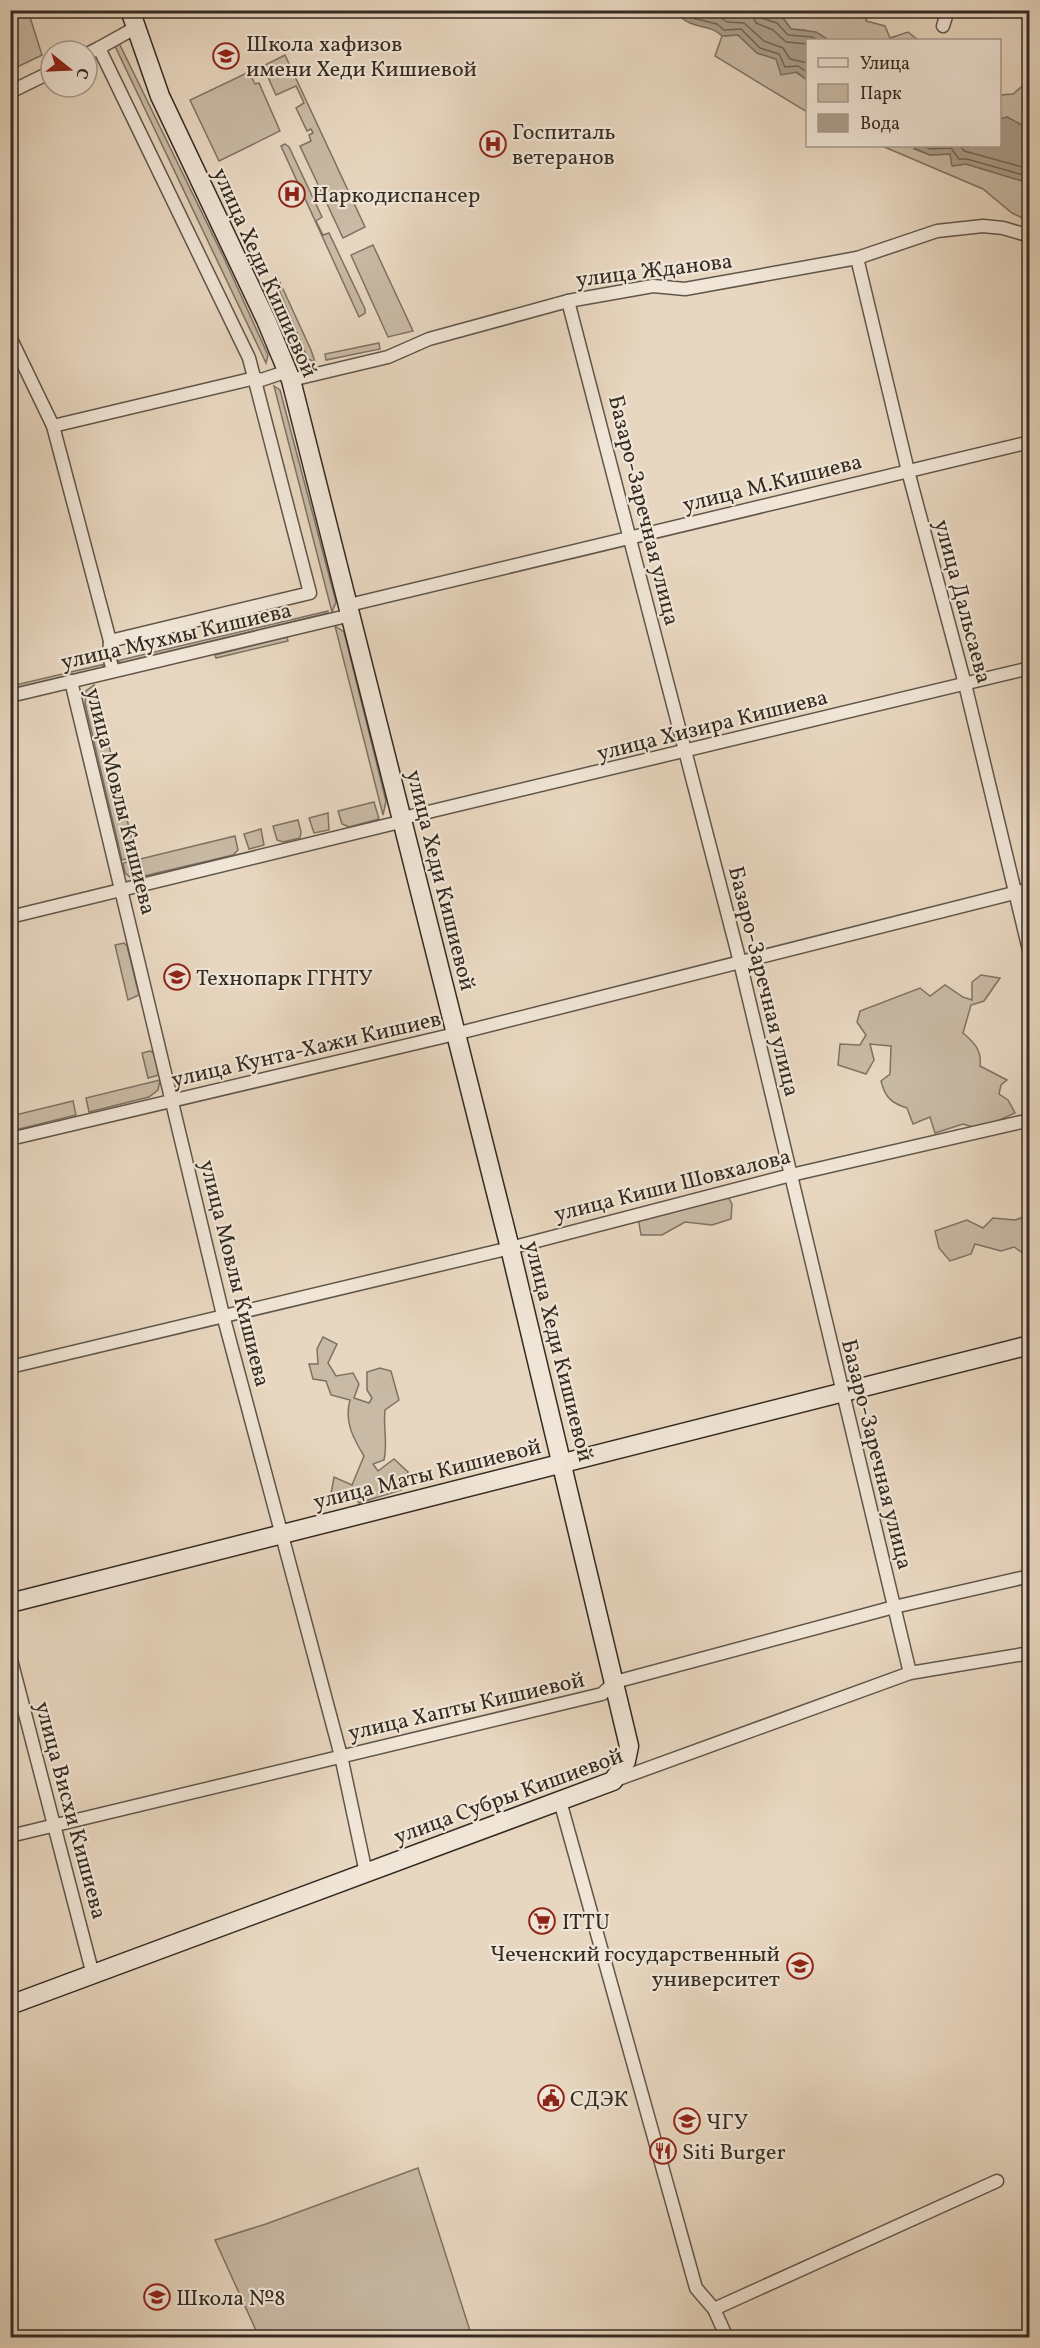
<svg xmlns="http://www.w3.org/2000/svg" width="1040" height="2348" viewBox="0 0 1040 2348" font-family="Vollkorn,serif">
  <rect width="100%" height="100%" fill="#e8d7c0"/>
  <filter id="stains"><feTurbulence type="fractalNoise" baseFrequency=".00333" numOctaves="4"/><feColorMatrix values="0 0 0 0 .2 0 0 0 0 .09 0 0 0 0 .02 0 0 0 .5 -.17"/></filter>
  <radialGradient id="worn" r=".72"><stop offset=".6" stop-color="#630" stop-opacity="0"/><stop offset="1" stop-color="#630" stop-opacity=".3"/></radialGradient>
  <g fill="#c9baa5" stroke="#7e7264" stroke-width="1.5">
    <polygon points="11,10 28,11 42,55 11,70"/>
    <polygon points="763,11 868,11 866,21 885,26 890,38 908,32 918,40 829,40 805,30 791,29 784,19 773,17"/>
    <polygon points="738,35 757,53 776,59 807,80 807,112 715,56 722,36"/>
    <polygon points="119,43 224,258 268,355 266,363 114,44"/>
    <polygon points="285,55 365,227 343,238 300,146 311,141 309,135 313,133 311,129 307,131 296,108 304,103 296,86 276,95 263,66"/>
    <polygon points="249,72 255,84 259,83 280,131 219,161 190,100"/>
    <polygon points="1026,83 1029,83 1029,129 1007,117 1000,119 1000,95 1013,94"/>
    <polygon points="285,144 289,147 322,217 316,221 323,235 329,233 365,309 365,313 359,317 281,146"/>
    <polygon points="882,146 914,146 914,149 930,155 950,154 953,166 966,164 1029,183 1029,221 1012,213 983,189"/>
    <polygon points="373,245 413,331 388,337 351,255"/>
    <polygon points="277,276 311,350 315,362 308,359 274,278"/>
    <polygon points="379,343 380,349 326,360 325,354"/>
    <polygon points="274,386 280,390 336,602 332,612"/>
    <polygon points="328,611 328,613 122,663 116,661"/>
    <polygon points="335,626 344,632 386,801 383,815"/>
    <polygon points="287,637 288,641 216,658 215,655"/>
    <polygon points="105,664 102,668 11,689 11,686"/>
    <polygon points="94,685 136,856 122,860 85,704 86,691"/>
    <polygon points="374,802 379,819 349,827 342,824 338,811"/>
    <polygon points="328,813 329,830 314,833 309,818"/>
    <polygon points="298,820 301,832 300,838 283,842 277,840 273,826"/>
    <polygon points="261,829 264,845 249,849 244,834"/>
    <polygon points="235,836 238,850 233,855 144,876 140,859"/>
    <polygon points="137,860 141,877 130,877 125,873 123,863"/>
    <polygon points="124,943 127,946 139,995 128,1000 115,945"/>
    <path d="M981,975l19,3 -16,23 -13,4 -8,28c12,10 19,18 17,33l27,14 -6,5 -2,9 9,6 7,13 -35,16 -17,-5 -28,9 -5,-16 -17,7 -6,-16c-16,-5 -22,-11 -26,-27l9,-7 1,-28 -21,-2 4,16 -8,14 -28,-9 2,-21 20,1 6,-10 -9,-13 3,-11 60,-23 10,8 15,-11 18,12 9,3v-18z"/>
    <polygon points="150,1051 154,1053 159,1075 148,1078 142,1053"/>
    <polygon points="160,1080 158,1090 149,1097 89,1112 86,1098"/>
    <polygon points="73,1101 76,1115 11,1131 11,1116"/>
    <polygon points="727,1195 732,1204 731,1219 712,1225 685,1222 662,1235 641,1235 638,1217"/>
    <polygon points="1026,1216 1029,1219 1029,1257 1014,1247 1001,1251 975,1244 971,1254 950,1261 939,1248 935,1231 967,1220 983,1228 993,1218 1015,1220"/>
    <path d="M323,1337l14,7 -9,19 8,13 17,-3 6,11 -5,14 15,5 3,-5 -5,-8v-18l13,-4 11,3 8,29 -14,10c-2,18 3,32 -1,50l-11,4 5,7 16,-12 14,13 -7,18 -42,13 -4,-6 -26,8 5,-28 18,8 12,-29c-11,-18 -20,-35 -14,-56l-19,-5 -5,-14 -13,-2 -4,-15h9l-1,-15z"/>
    <polygon points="418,2168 472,2337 259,2337 215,2240 266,2224"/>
  </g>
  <g fill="#ab9d8a" stroke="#7b6f60" stroke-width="1.5">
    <path d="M674,11h89l10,6 8,-2 10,14 25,3 13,8h-21l-1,40 -10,-8 -16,3 -5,-16 -19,-6 -19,-18 -16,1c-14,-14 -29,-4 -48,-25z"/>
    <polygon points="1007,117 1029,129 1029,183 966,164 952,166 950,154 930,155 914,148 914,146 1000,146 1000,119"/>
  </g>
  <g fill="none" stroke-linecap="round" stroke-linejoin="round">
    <g stroke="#706456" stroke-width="1.5">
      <polyline points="682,10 688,17 717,24 724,30 741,29 760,48 779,54 785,67 798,66 808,73"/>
      <polyline points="692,10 720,17 727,22 744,23 764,41 783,48 790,59 808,63"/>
      <polyline points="751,10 756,23 773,30 786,42 808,44"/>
      <polyline points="759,10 761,18 777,23 788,35 812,37 817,40"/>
      <polyline points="922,146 931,149 951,148 959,159 967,159 1030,177"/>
      <polyline points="960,146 964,151 1030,169"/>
    </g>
    <g stroke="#61564a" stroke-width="15">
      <g id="street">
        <polyline points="943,26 948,10"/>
        <polyline points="99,48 135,28"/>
        <polyline points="10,92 51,72"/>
        <polyline points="857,258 908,471 965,684 1030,954"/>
        <polyline points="568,301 740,962 910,1673"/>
        <polyline points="10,337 53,426 110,641 310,593 249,358 99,48 87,54"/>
        <polyline points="291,380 388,357 429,339 568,301 653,286 685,289 857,258 937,231 983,226 1003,228 1030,236"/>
        <polyline points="53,426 255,378 261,380 288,371"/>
        <polyline points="349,605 1030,442"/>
        <polyline points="110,641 109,656 113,671"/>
        <polyline points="71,681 223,1315 341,1756 366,1873"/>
        <polyline points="10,696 351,615"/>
        <polyline points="403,818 1030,668"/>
        <polyline points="10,917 404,821"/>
        <polyline points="10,1139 455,1034 1030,889"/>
        <polyline points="10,1367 510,1248 791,1175 1030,1120"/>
        <polyline points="10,1656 93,1975"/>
        <polyline points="613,1781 910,1673 1030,1653"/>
        <polyline points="560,1801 696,2288 714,2309 727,2338"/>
        <polyline points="10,1836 602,1694 615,1682 894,1607 1030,1576"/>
        <polyline points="714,2309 997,2181"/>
      </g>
    </g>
    <g stroke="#342b22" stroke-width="21">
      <g id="secondary">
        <path d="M10,1603c340,-85 679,-175 1020,-258"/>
        <polyline points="10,2005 613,1781 626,1761 629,1746 510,1248 291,380 266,320 160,96 130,10"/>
      </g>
    </g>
    <use href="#street" stroke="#f0e5d6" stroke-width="12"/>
    <use href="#secondary" stroke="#f0e5d6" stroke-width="18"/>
  </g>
  <defs>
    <g id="university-ring" transform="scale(1.35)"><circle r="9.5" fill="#f0e5d6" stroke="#8f2418" stroke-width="1.5"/><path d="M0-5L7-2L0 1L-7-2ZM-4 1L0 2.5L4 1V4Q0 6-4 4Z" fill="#8f2418"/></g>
    <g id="hospital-ring" transform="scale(1.35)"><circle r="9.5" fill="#f0e5d6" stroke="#8f2418" stroke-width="1.5"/><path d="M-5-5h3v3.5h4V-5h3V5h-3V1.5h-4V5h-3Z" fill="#8f2418"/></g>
    <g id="supermarket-ring" transform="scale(1.35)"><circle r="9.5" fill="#f0e5d6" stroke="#8f2418" stroke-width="1.5"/><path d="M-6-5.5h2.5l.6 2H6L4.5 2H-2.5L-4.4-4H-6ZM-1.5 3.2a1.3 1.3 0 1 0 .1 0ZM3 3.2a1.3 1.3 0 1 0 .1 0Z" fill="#8f2418"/></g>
    <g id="civic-ring" transform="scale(1.35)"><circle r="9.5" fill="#f0e5d6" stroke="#8f2418" stroke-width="1.5"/><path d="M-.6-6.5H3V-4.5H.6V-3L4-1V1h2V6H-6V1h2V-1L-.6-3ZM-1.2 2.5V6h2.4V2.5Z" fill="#8f2418"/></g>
    <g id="restaurant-ring" transform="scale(1.35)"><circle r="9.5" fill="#f0e5d6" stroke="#8f2418" stroke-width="1.5"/><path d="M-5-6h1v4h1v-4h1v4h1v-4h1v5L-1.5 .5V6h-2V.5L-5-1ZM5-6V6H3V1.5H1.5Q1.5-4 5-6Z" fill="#8f2418"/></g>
    <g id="school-ring" transform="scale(1.35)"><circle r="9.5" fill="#f0e5d6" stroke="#8f2418" stroke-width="1.5"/><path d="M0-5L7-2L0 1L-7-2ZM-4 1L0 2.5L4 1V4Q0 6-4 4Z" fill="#8f2418"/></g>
  </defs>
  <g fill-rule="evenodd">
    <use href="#university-ring" x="226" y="56"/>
    <use href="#hospital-ring" x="493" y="144"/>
    <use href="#hospital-ring" x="292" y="194"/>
    <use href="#university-ring" x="177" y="977"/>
    <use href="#supermarket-ring" x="542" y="1921"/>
    <use href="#university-ring" x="800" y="1966"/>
    <use href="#civic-ring" x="551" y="2098"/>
    <use href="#university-ring" x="687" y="2121"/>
    <use href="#restaurant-ring" x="663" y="2151"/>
    <use href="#school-ring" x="157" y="2297"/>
  </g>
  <g text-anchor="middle" stroke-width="4.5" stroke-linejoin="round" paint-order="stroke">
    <g font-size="22" fill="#342b22" stroke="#f0e5d6" text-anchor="start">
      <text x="246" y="51">Школа хафизов<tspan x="246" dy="25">имени Хеди Кишиевой</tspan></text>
      <text x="512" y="139">Госпиталь<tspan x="512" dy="25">ветеранов</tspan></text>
      <text x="312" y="202">Наркодиспансер</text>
      <text x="196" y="985">Технопарк ГГНТУ</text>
      <text x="562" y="1929">ITTU</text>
      <text x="780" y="1961" text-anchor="end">Чеченский государственный<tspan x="780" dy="25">университет</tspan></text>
      <text x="570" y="2106">СДЭК</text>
      <text x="706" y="2129">ЧГУ</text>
      <text x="682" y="2159">Siti Burger</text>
      <text x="176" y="2305">Школа №8</text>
    </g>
    <g font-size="22" fill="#342b22" stroke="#f0e5d6">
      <text transform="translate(654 269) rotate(-7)" y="8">улица Жданова</text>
      <text transform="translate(266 272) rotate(66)" y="8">улица Хеди Кишиевой</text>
      <text transform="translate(772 482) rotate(-14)" y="8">улица М.Кишиева</text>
      <text transform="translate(645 510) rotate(76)" y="8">Базаро-Заречная улица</text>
      <text transform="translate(964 601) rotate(75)" y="8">улица Дальсаева</text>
      <text transform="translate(176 635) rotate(-13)" y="8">улица Мухмы Кишиева</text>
      <text transform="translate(712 724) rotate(-14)" y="8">улица Хизира Кишиева</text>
      <text transform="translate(122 801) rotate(76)" y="8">улица Мовлы Кишиева</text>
      <text transform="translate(442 880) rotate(76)" y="8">улица Хеди Кишиевой</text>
      <text transform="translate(765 981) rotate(76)" y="8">Базаро-Заречная улица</text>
      <text transform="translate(306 1048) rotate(-13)" y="8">улица Кунта-Хажи Кишиев</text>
      <text transform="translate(672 1184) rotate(-14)" y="8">улица Киши Шовхалова</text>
      <text transform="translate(236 1273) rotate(76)" y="8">улица Мовлы Кишиева</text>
      <text transform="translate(560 1351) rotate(76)" y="8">улица Хеди Кишиевой</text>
      <text transform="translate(878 1454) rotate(76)" y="8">Базаро-Заречная улица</text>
      <text transform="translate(427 1473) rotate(-14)" y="8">улица Маты Кишиевой</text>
      <text transform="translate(466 1705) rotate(-13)" y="8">улица Хапты Кишиевой</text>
      <text transform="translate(508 1795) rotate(-20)" y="8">улица Субры Кишиевой</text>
      <text transform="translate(72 1810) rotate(75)" y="8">улица Висхи Кишиева</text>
    </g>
  </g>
  <rect width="1040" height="2348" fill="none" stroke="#e8d7c0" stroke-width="36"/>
  <rect x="12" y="12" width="1016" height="2324" fill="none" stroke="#342b22" stroke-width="3"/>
  <rect x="18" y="18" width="1004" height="2312" fill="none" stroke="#342b22" stroke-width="1.5"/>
  <rect x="806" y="39" width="195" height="108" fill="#f0e5d6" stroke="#a59b8e" stroke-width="1.5"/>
  <rect x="818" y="58" width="30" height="9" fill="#f0e5d6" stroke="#a59b8e" stroke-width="1.5"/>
  <text x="860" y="69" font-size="18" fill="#342b22">Улица</text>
  <rect x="818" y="84" width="30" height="18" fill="#c9baa5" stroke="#a59b8e" stroke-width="1.5"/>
  <text x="860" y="99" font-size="18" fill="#342b22">Парк</text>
  <rect x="818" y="114" width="30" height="18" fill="#ab9d8a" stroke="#a59b8e" stroke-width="1.5"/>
  <text x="860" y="129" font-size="18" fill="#342b22">Вода</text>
  <g transform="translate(69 69) rotate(108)"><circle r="28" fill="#f0e5d6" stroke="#a59b8e" stroke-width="1.5"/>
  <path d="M0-4.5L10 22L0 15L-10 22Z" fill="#8f2418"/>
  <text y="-9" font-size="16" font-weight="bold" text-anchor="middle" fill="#342b22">С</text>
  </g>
  <rect width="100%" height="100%" filter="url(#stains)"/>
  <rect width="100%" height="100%" fill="url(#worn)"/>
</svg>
